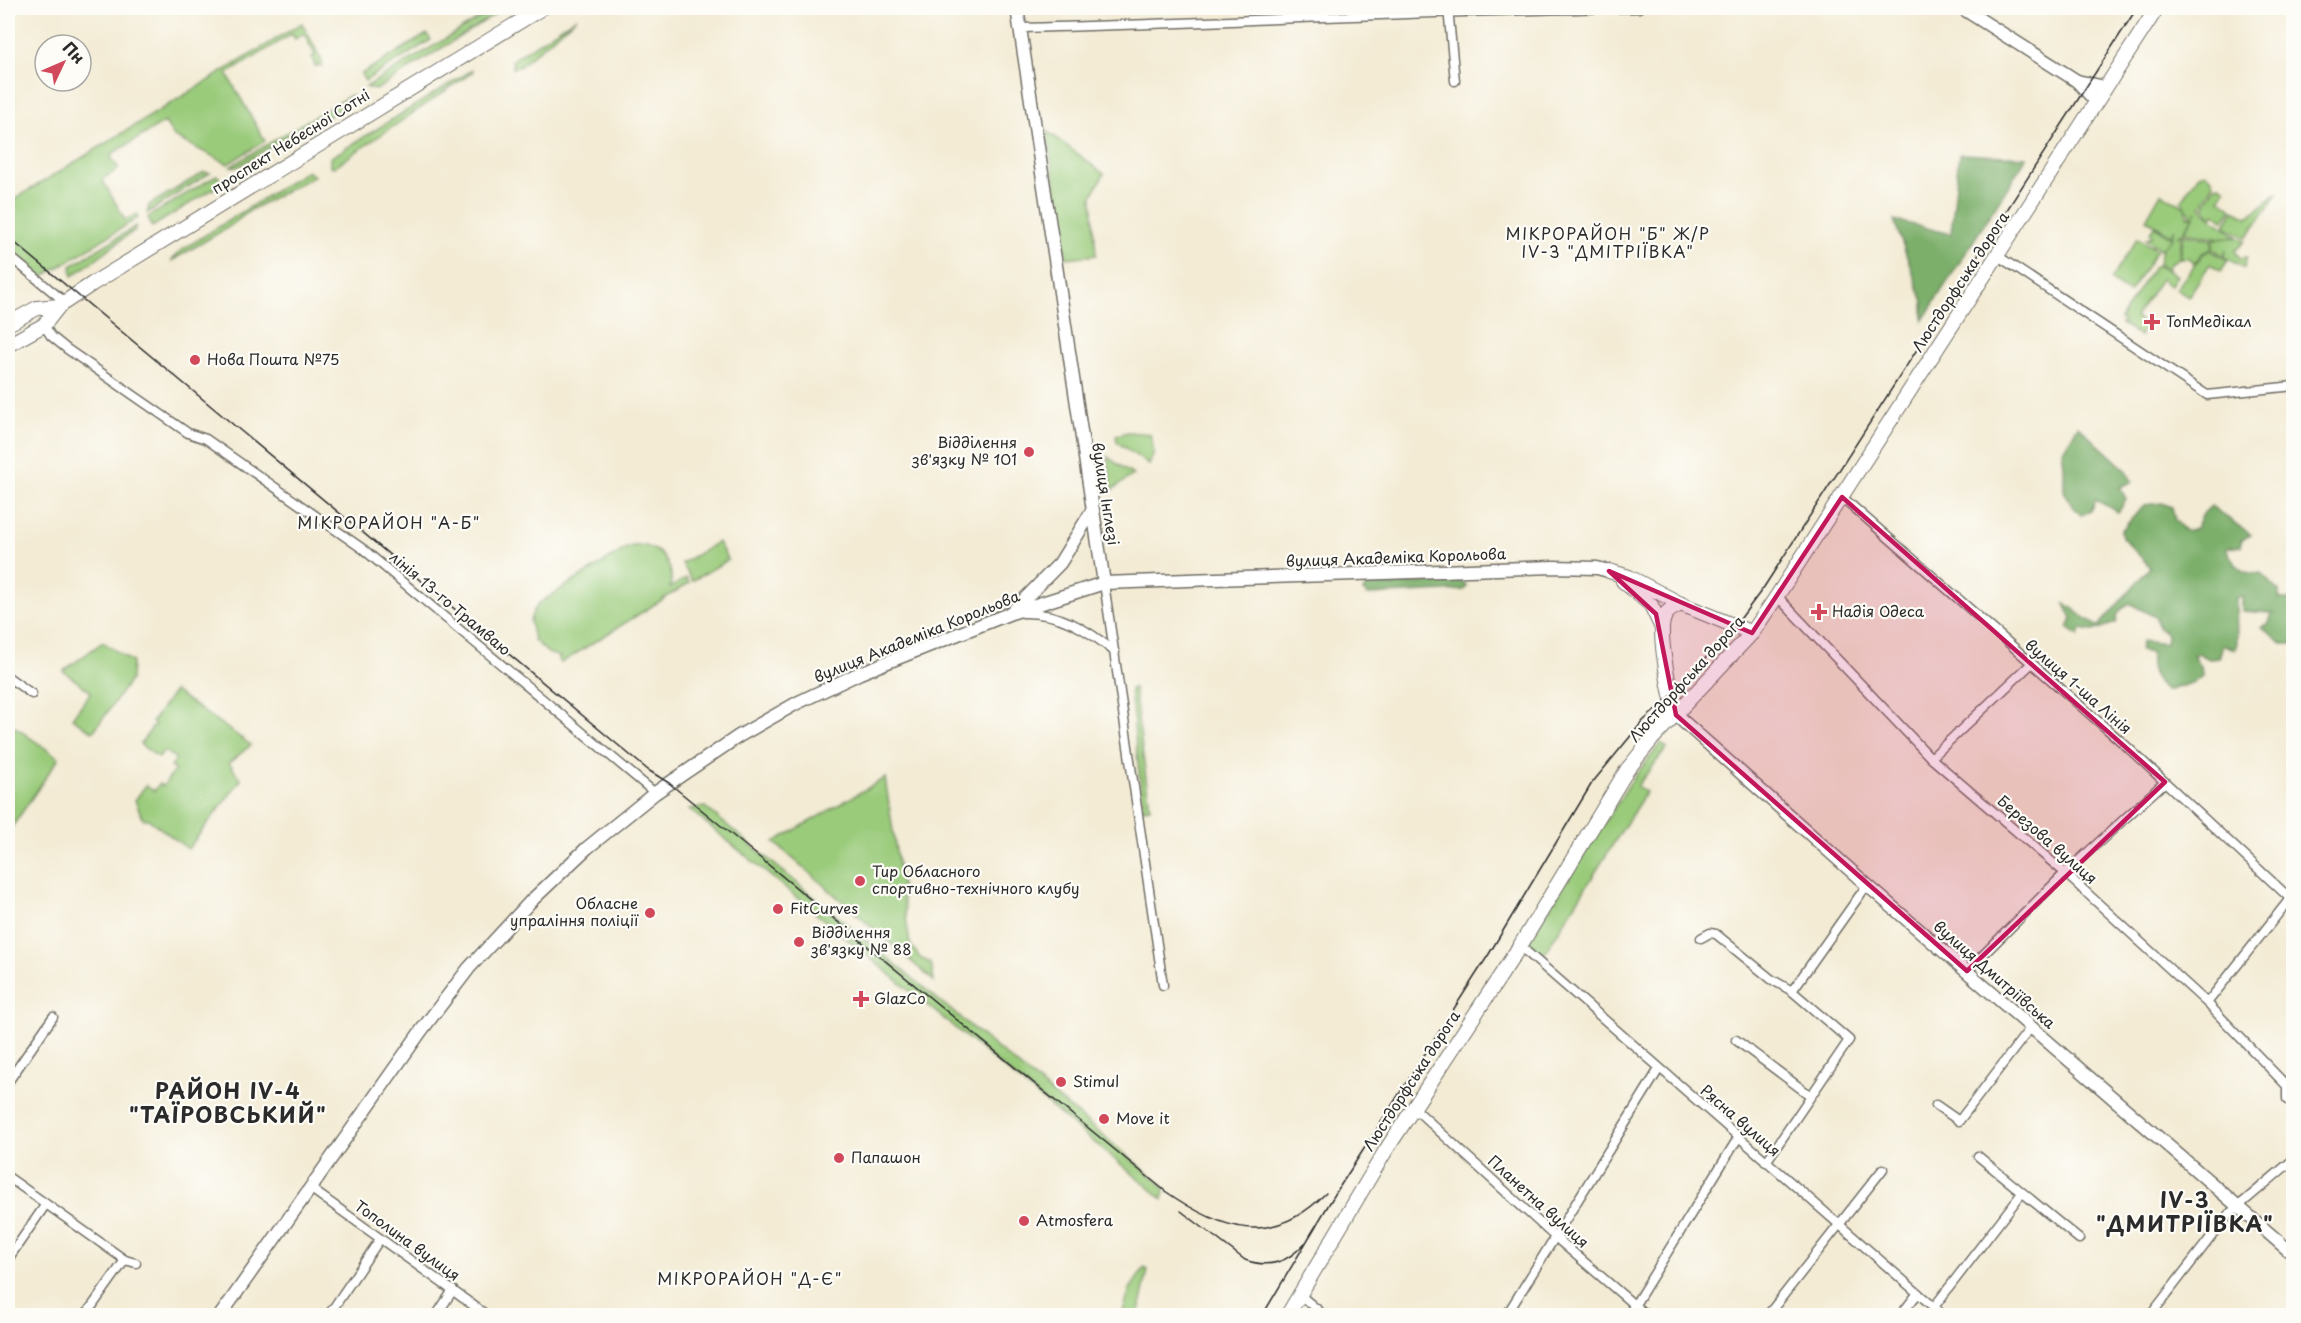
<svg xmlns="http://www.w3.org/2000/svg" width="2301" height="1323" viewBox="0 0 2301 1323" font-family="'Playpen Sans',sans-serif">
  <rect width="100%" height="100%" fill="#fdfcf7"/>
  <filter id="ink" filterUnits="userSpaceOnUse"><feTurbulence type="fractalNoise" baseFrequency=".0167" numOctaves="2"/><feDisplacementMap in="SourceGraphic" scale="12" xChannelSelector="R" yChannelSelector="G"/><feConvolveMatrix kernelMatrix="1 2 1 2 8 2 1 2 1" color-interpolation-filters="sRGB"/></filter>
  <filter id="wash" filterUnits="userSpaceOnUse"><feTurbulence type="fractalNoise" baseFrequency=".008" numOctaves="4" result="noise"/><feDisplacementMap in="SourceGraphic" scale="24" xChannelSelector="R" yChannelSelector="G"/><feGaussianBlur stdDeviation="1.35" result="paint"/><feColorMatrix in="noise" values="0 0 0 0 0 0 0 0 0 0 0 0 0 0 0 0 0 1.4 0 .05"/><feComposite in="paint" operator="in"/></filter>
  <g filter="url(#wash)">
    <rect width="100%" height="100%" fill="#f3ebd4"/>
    <g fill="#9acb7a" stroke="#627b52" stroke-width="1.5">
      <polygon points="496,8 502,8 494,15 376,90 366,87"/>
      <polygon points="577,17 519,67 513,68 512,60"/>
      <polygon points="302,23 322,61 322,66 315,66 312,57 315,55 304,34 295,39 292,34 227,74 265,141 228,164 174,137 165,122 110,155 119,169 102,179 125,220 137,214 138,218 41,278 8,250 8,203"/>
      <polygon points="427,34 431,40 365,81 361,74"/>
      <polygon points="472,70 473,72 334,167 330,166 330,158"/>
      <polygon points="351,95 350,103 320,122 295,132 238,167 231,166"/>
      <polygon points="1047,131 1104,174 1092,196 1096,255 1066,258"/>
      <polygon points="307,171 314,176 251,210 229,227 171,261 180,251"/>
      <polygon points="204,172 210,173 147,213 149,205"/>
      <polygon points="2205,173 2211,177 2214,183 2201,207 2208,215 2236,236 2219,238 2185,232 2197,211 2183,233 2177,236 2182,234 2179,258 2170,263 2168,269 2159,263 2162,248 2174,238 2160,249 2146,239 2152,236 2150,232 2154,226 2172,238 2175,228 2172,236 2146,219 2161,193 2185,207 2187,216 2192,216 2181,200 2199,175"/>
      <polygon points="217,175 223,183 152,227 148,217"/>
      <polygon points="2220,185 2225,189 2220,198 2232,209 2224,220 2215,213 2212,217 2204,207 2215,186"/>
      <polygon points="2279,192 2246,238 2224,226 2234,210 2248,217"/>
      <path d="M136,226l-2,5c-22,14 -40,31 -62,45l-1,-10z"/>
      <polygon points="2184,234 2212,239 2212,249 2202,253 2194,264 2189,258 2180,258"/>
      <polygon points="2236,237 2245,241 2235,251 2240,258 2247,257 2244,268 2225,257 2226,249 2224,256 2213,249 2214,239"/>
      <polygon points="2138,238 2157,250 2129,293 2110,280"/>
      <polygon points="2210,250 2228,260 2221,271 2210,264 2188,297 2176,289 2203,254"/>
      <polygon points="2158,265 2177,276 2170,286 2161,279 2135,317 2147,326 2140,336 2121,324 2123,321 2120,319 2153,267"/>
      <polygon points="1128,432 1150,434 1154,452 1149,465 1117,442 1116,435"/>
      <polygon points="1108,457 1133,475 1112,490"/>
      <polygon points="718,542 728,560 692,581 682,563"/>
      <path d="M641,545c22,4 34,21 29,43l16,-10 3,5 -128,80 -3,-4 2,-2 -12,-4 -14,-13 -4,-19 3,-9 6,-9 89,-56z"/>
      <polygon points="103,642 132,662 131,679 93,732 72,718 91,692 63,671"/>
      <polygon points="1134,688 1150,808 1143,809 1130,689"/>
      <polygon points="174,691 251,745 229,763 241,780 188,849 148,819 143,819 135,800 146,785 154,791 159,784 163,786 175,770 171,767 176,759 164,751 159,758 140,744 155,724 152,722"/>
      <polygon points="8,722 59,758 8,833"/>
      <polygon points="1661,743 1667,748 1637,786 1646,792 1544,954 1526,944 1632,780"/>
      <polygon points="885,778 910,944 920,958 931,963 934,981 774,842"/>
      <polygon points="705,807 1159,1182 1164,1188 1163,1199 689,809"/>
      <polygon points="1144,1268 1148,1270 1138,1315 1122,1315 1130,1289"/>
    </g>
    <g fill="#7baf6a" stroke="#536d4a" stroke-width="1.5">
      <polygon points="1959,154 2027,157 1923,320 1923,302 1894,220 1951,234"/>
      <path d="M2078,426l49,45 5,11 -12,5 6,12 -8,13 -22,-12 -5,11 -10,4c-29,-29 -11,-28 -19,-63z"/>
      <path d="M2162,503l10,4 3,13 10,11 11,-3 7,-14 8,-8 40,29 -10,5v6l-15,2c7,15 17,29 35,25l18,18v7l14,3v43h-10l-22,-17 8,-4 3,-10 -30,-2v-14l-6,1 1,44 -2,8 -12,-6 -4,14 -10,1 -11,-6 -5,2 8,11 1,10 -8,6 -27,9c-13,-10 -18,-21 -16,-38l-11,-2 2,-10 24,3 1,-10 -8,-6 -4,-11 -26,-14 -11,10 -2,10 -23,8 -12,-2 -2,7 -11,-8 4,-9 -8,-17 34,25 52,-60 -28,-30 -1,-6 23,-26z"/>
      <polygon points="1462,581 1467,586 1464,590 1368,595 1363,591 1367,585"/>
    </g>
  </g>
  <g filter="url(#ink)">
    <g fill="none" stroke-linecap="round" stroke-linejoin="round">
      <g stroke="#716e66" stroke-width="11">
        <g id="street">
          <polyline points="1448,8 1455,81"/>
          <path d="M1020,28c207,-5 413,-18 619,-20"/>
          <polyline points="8,255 65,302"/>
          <polyline points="1998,256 2207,395 2294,386"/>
          <polyline points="44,325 51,336 67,349 188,433 206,439 363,549 655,793"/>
          <polyline points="1842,497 2123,743 2294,902"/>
          <polyline points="1104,583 1163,985"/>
          <polyline points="1777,596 1931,758 2065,873 2207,1003 2287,1086 2287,1099 2294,1105"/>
          <path d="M1023,613c37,-1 65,17 92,39"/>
          <polyline points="8,677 32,694"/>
          <polyline points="1931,758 2031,664"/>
          <polyline points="1701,938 1710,933 1716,934 1771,979 1792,991"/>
          <polyline points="1520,946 1944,1316"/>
          <polyline points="1967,971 2065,873 2165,782"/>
          <polyline points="2207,1003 2293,895"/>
          <polyline points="1736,1040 1811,1096"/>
          <polyline points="8,1082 53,1017"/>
          <polyline points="1936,1105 1959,1121 2031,1027"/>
          <polyline points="1413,1107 1554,1236 1647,1316"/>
          <polyline points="1978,1156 2079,1239"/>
          <polyline points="1766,1162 1849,1040 1792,991 1867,885"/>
          <polyline points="8,1177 125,1260 136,1263"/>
          <polyline points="310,1188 488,1316"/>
          <polyline points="8,1259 46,1204"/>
          <polyline points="1300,1295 1325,1316"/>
          <polyline points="1934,1307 2022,1193"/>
          <polyline points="85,1316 125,1260"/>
          <polyline points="328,1316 380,1239"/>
          <polyline points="436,1316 453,1290"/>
          <polyline points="1506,1316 1659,1069"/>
          <polyline points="1628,1316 1738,1138"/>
          <polyline points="1767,1316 1883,1169"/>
          <polyline points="1900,1316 1918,1293"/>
          <polyline points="2150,1316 2228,1215 2294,1159"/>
        </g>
      </g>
      <g stroke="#716e66" stroke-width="15">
        <g id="secondary">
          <polyline points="1017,8 1104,583"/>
          <polyline points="1962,8 2077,81 2096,101"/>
          <polyline points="2077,81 2105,87"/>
          <polyline points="1015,609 1060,563 1092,511"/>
          <polyline points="1676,715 1867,885 2294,1255"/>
          <polyline points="220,1316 421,1031 469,968 530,902 587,848 655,793 739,736 797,703 860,673 1011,613 1104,583 1553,567 1597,568 1609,571"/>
        </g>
      </g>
      <g stroke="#716e66" stroke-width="16">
        <g id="primary">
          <polyline points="8,324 37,308 59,306"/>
          <polyline points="8,345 44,325 59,306 92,284 542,8"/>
          <polyline points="1609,571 1629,577 1681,604 1752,633"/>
          <polyline points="1623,581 1651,605 1662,628"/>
          <path d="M1676,715c-5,-18 -19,-81 -12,-97 2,-8 10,-10 17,-14"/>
          <polyline points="1287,1316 1386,1150 1520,946 1627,770 1652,739 1752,633 1777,596 2157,8"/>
        </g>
      </g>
      <use href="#street" stroke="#fff" stroke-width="8"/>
      <use href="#secondary" stroke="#fff" stroke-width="12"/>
      <use href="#primary" stroke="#fff" stroke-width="14"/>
      <g stroke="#2b2b2b" stroke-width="1.5">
        <path d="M8,237l640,533 21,13 496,408c57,40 107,57 161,2"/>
        <path d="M1181,1211l64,49c25,9 43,2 60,-17"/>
        <polyline points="1262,1316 1335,1194 1489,954 1592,783 1643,721 1671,696 1735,626 1764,587 2137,8"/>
      </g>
    </g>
  </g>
  <path fill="#c2185b" fill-opacity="0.2" stroke="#c2185b" stroke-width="4.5" stroke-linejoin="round" d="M1842,497l323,285 -198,189 -291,-256 -20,-101 -47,-43 143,62z"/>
  <g fill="#d1495b" stroke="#fdfcf7" stroke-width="2">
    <path d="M2149 313h6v6h6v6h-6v6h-6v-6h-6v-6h6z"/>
    <circle cx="195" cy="360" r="6"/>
    <circle cx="1029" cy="452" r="6"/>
    <path d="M1816 603h6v6h6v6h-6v6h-6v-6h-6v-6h6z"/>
    <circle cx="860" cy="881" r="6"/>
    <circle cx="778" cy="909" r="6"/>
    <circle cx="650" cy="913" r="6"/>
    <circle cx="799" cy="942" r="6"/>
    <path d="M858 990h6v6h6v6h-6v6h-6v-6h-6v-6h6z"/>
    <circle cx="1061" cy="1082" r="6"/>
    <circle cx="1104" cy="1119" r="6"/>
    <circle cx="839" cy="1158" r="6"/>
    <circle cx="1024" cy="1221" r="6"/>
  </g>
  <g text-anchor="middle" stroke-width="4.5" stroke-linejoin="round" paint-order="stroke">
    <g font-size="15" fill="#2b2b2b" stroke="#fdfcf7">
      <text transform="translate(291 142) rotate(-32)" y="5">проспект Небесної Сотні</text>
      <text transform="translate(1961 282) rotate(-57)" y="5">Люстдорфська дорога</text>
      <text transform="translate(1105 494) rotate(81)" y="5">вулиця Інглезі</text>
      <text transform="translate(1396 558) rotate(-2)" y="5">вулиця Академіка Корольова</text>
      <text transform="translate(450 604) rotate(40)" y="5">лінія 13-го Трамваю</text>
      <text transform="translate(917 637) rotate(-22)" y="5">вулиця Академіка Корольова</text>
      <text transform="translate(1687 679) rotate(-48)" y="5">Люстдорфська дорога</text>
      <text transform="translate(2078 687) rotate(41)" y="5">вулиця 1-ша Лінія</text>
      <text transform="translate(2047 840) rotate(41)" y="5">Березова вулиця</text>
      <text transform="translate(1994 975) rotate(41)" y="5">вулиця Дмитріївська</text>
      <text transform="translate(1412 1081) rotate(-57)" y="5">Люстдорфська дорога</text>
      <text transform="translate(1740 1121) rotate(41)" y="5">Рясна вулиця</text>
      <text transform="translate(1538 1202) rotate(42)" y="5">Планетна вулиця</text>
      <text transform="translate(407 1241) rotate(36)" y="5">Тополина вулиця</text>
    </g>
    <g font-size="15" fill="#2b2b2b" stroke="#fdfcf7" text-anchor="start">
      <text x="2166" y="327">ТопМедікал</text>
      <text x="207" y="365">Нова Пошта №75</text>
      <text x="1017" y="448" text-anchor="end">Відділення<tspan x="1017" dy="17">зв'язку № 101</tspan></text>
      <text x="1832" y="617">Надія Одеса</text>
      <text x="872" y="877">Тир Обласного<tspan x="872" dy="17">спортивно-технічного клубу</tspan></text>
      <text x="638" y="909" text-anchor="end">Обласне<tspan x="638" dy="17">упраління поліції</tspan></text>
      <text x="790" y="914">FitCurves</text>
      <text x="811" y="938">Відділення<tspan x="811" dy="17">зв'язку № 88</tspan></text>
      <text x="874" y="1004">GlazCo</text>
      <text x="1073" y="1087">Stimul</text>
      <text x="1116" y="1124">Move it</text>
      <text x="851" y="1163">Папашон</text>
      <text x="1036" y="1226">Atmosfera</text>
    </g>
    <g font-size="16" letter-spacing="1.5" fill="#2b2b2b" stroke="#fdfcf7">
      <text x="1608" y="240">МІКРОРАЙОН "Б" Ж/Р<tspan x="1608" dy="18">IV-3 "ДМІТРІЇВКА"</tspan></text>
      <text x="389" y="529">МІКРОРАЙОН "А-Б"</text>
      <text x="750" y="1285">МІКРОРАЙОН "Д-Є"</text>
    </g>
    <g font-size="21" font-weight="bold" letter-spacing="1.5" fill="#2b2b2b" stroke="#fdfcf7">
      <text x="228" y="1099">РАЙОН IV-4<tspan x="228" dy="24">"ТАЇРОВСЬКИЙ"</tspan></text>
      <text x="2185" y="1208">IV-3<tspan x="2185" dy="24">"ДМИТРІЇВКА"</tspan></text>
    </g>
  </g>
  <rect width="2301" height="1323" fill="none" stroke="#fdfcf7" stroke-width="30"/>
  <g transform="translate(63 63) rotate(46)"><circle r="28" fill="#fdfcf7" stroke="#a9a8a5" stroke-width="1.5"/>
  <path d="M0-4.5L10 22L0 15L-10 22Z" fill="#d1495b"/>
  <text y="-9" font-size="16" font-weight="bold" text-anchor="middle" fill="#2b2b2b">Пн</text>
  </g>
</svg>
